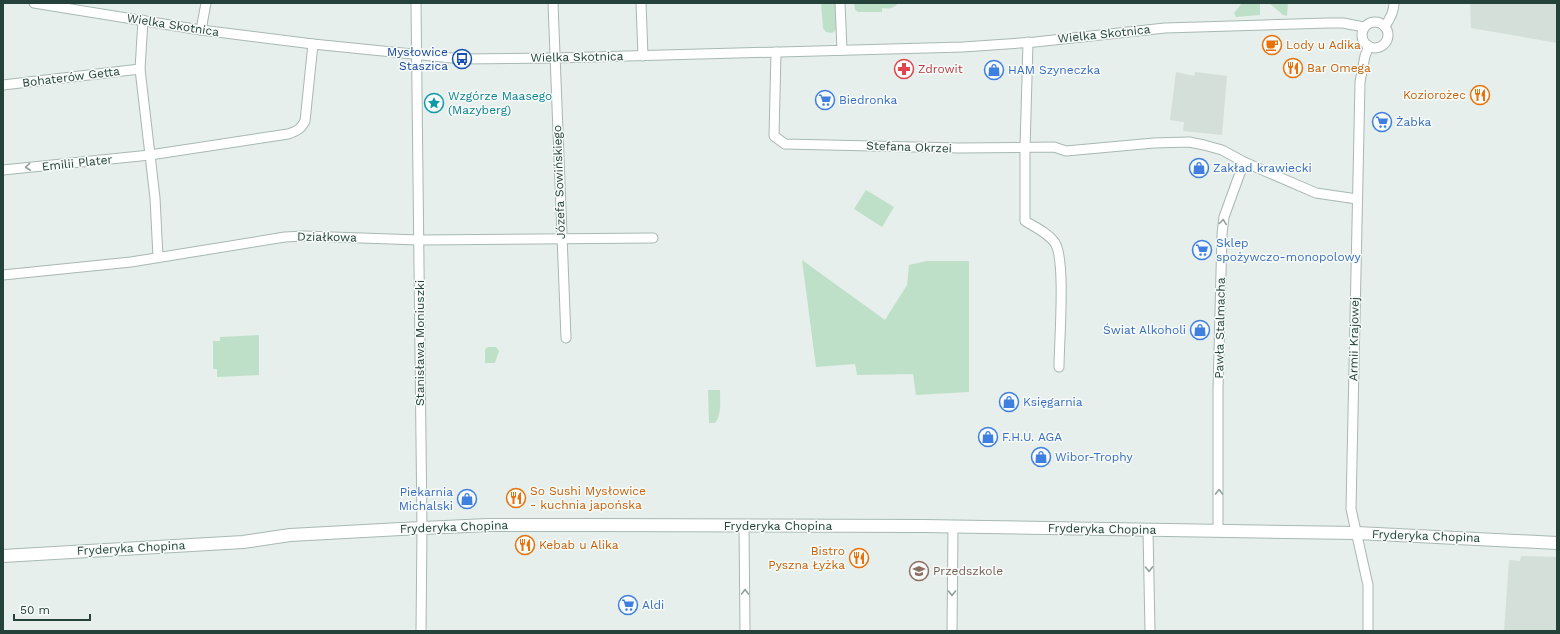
<svg xmlns="http://www.w3.org/2000/svg" width="1560" height="634" viewBox="0 0 1560 634" font-family="'Work Sans',sans-serif">
  <rect width="100%" height="100%" fill="#e6efeb"/>
  <g fill="#d4dfda">
    <polygon points="1470,3 1557,3 1557,43 1471,28"/>
    <polygon points="1176,72 1194,76 1195,72 1227,76 1222,135 1183,131 1184,122 1170,120"/>
    <polygon points="1521,556 1557,557 1557,631 1504,631 1509,560 1520,561"/>
  </g>
  <g fill="#bfe0c8">
    <polygon points="821,3 835,3 836,30 832,33 826,32 823,28"/>
    <path d="M854,3h44c-4,6 -10,6 -16,5v4h-24l-3,-2z"/>
    <polygon points="1242,3 1260,3 1260,15 1236,17 1234,13"/>
    <polygon points="1269,3 1288,3 1287,16 1283,15"/>
    <polygon points="866,190 894,207 882,227 854,209"/>
    <polygon points="802,260 885,320 907,285 909,265 927,261 969,261 969,392 916,395 913,374 857,375 855,364 816,367"/>
    <polygon points="259,335 259,375 217,377 217,369 213,369 213,341 220,341 220,337"/>
    <polygon points="488,347 496,347 499,351 495,363 485,363 485,349"/>
    <path d="M708,390h12c0,12 2,24 -5,33h-6z"/>
  </g>
  <g fill="none" stroke-linecap="round" stroke-linejoin="round">
    <g stroke="#a8b8b2" stroke-width="11">
      <g id="minor">
        <polyline points="34,3 201,30 313,44 462,59 554,58 963,47 1035,42 1165,28 1328,23 1343,23 1364,27"/>
        <polyline points="416,3 422,528 421,631"/>
        <polyline points="553,3 566,338"/>
        <polyline points="641,3 643,56"/>
        <polyline points="840,3 842,50"/>
        <polyline points="143,20 140,69 155,198 158,257"/>
        <circle cx="1375" cy="35" r="13"/>
        <path d="M1385,26c5,-7 9,-14 9,-23"/>
        <polyline points="201,30 206,3"/>
        <path d="M1028,42l-3,106v73c10,6 23,12 30,22 11,17 4,100 4,124"/>
        <polyline points="776,52 774,136 785,144 959,148 1054,147 1066,151 1154,143 1189,142 1204,145 1222,150 1244,162 1316,193 1357,199"/>
        <polyline points="3,85 140,69"/>
        <path d="M3,170l147,-15 138,-21c9,-3 13,-5 17,-13l8,-77"/>
        <polyline points="3,275 131,262 285,237 304,236 419,240 653,238"/>
        <polyline points="744,526 745,631"/>
        <polyline points="1148,530 1150,631"/>
        <polyline points="1218,531 1218,390 1222,234 1224,217 1244,162"/>
        <polyline points="952,631 953,526"/>
        <polyline points="1368,631 1368,585 1351,509 1360,82 1365,56 1369,46"/>
      </g>
    </g>
    <g stroke="#a8b8b2" stroke-width="14">
      <polyline id="tertiary" points="3,556 243,542 290,535 401,529 488,525 585,525 923,526 1228,531 1357,533 1557,543"/>
    </g>
    <use href="#minor" stroke="#fff" stroke-width="9"/>
    <use href="#tertiary" stroke="#fff" stroke-width="12"/>
  </g>
  <defs><path id="oneway-chevron" d="M-2-3.5L2.5 0L-2 3.5" fill="none" stroke-width="1.6" stroke-linecap="round" stroke-linejoin="round"/></defs>
  <g stroke="#92a09c">
    <use href="#oneway-chevron" transform="translate(28 167) rotate(174)"/>
    <use href="#oneway-chevron" transform="translate(1223 222) rotate(-82)"/>
    <use href="#oneway-chevron" transform="translate(1219 492) rotate(-90)"/>
    <use href="#oneway-chevron" transform="translate(1149 569) rotate(89)"/>
    <use href="#oneway-chevron" transform="translate(745 592) rotate(-90)"/>
    <use href="#oneway-chevron" transform="translate(952 593) rotate(90)"/>
  </g>
  <defs>
    <g id="cafe-ring" transform="scale(1)"><circle r="9.5" fill="#f7fbf9" stroke="#e8710a" stroke-width="1.5"/><path d="M-5.5-4.5H6V0H3Q3 3.5 0 3.5H-2.5Q-5.5 3.5-5.5 0ZM3-3.2v2h1.7v-2ZM-6 4.5H4V6H-6Z" fill="#e8710a"/></g>
    <g id="bus-ring" transform="scale(1)"><circle r="9.5" fill="#f7fbf9" stroke="#1a4fb4" stroke-width="1.5"/><path d="M-5-6H5V4H4V6H2V4H-2V6H-4V4H-5ZM-3.5-4V0h7V-4ZM-3.5 1.2v1.5H-2V1.2ZM2 1.2v1.5H3.5V1.2Z" fill="#1a4fb4"/></g>
    <g id="restaurant-ring" transform="scale(1)"><circle r="9.5" fill="#f7fbf9" stroke="#e8710a" stroke-width="1.5"/><path d="M-5-6h1v4h1v-4h1v4h1v-4h1v5L-1.5 .5V6h-2V.5L-5-1ZM5-6V6H3V1.5H1.5Q1.5-4 5-6Z" fill="#e8710a"/></g>
    <g id="pharmacy-ring" transform="scale(1)"><circle r="9.5" fill="#f7fbf9" stroke="#e0444e" stroke-width="1.5"/><path d="M-2-6h4v4h4v4h-4v4h-4v-4h-4v-4h4Z" fill="#e0444e"/></g>
    <g id="shop-ring" transform="scale(1)"><circle r="9.5" fill="#f7fbf9" stroke="#3f7fe0" stroke-width="1.5"/><path d="M-5-2.5h2.3a2.7 3.5 0 0 1 5.4 0H5L5.5 6h-11ZM-1.5-2.5h3a1.5 2.3 0 0 0-3 0Z" fill="#3f7fe0"/></g>
    <g id="supermarket-ring" transform="scale(1)"><circle r="9.5" fill="#f7fbf9" stroke="#3f7fe0" stroke-width="1.5"/><path d="M-6-5.5h2.5l.6 2H6L4.5 2H-2.5L-4.4-4H-6ZM-1.5 3.2a1.3 1.3 0 1 0 .1 0ZM3 3.2a1.3 1.3 0 1 0 .1 0Z" fill="#3f7fe0"/></g>
    <g id="sight-ring" transform="scale(1)"><circle r="9.5" fill="#f7fbf9" stroke="#0f9aa8" stroke-width="1.5"/><path d="M0-6L1.8-2.2L6-1.7L2.9 1.2L3.7 5.4L0 3.3L-3.7 5.4L-2.9 1.2L-6-1.7L-1.8-2.2Z" fill="#0f9aa8"/></g>
    <g id="school-ring" transform="scale(1)"><circle r="9.5" fill="#f7fbf9" stroke="#8d6e63" stroke-width="1.5"/><path d="M0-5L7-2L0 1L-7-2ZM-4 1L0 2.5L4 1V4Q0 6-4 4Z" fill="#8d6e63"/></g>
  </defs>
  <g fill-rule="evenodd">
    <use href="#cafe-ring" x="1272" y="45"/>
    <use href="#bus-ring" x="462" y="59"/>
    <use href="#restaurant-ring" x="1293" y="68"/>
    <use href="#pharmacy-ring" x="904" y="69"/>
    <use href="#shop-ring" x="994" y="70"/>
    <use href="#restaurant-ring" x="1480" y="95"/>
    <use href="#supermarket-ring" x="825" y="100"/>
    <use href="#sight-ring" x="434" y="103"/>
    <use href="#supermarket-ring" x="1382" y="122"/>
    <use href="#shop-ring" x="1199" y="168"/>
    <use href="#supermarket-ring" x="1202" y="250"/>
    <use href="#shop-ring" x="1200" y="330"/>
    <use href="#shop-ring" x="1009" y="402"/>
    <use href="#shop-ring" x="988" y="437"/>
    <use href="#shop-ring" x="1041" y="457"/>
    <use href="#restaurant-ring" x="516" y="498"/>
    <use href="#shop-ring" x="467" y="499"/>
    <use href="#restaurant-ring" x="525" y="545"/>
    <use href="#restaurant-ring" x="859" y="558"/>
    <use href="#school-ring" x="919" y="571"/>
    <use href="#supermarket-ring" x="628" y="605"/>
  </g>
  <g text-anchor="middle" stroke-width="3" stroke-linejoin="round" paint-order="stroke">
    <g font-size="12" fill="#24423a" stroke="#f7fbf9">
      <text transform="translate(173 25) rotate(9)" y="4">Wielka Skotnica</text>
      <text transform="translate(1104 34) rotate(-6)" y="4">Wielka Skotnica</text>
      <text transform="translate(577 57) rotate(-1)" y="4">Wielka Skotnica</text>
      <text transform="translate(71 77) rotate(-7)" y="4">Bohaterów Getta</text>
      <text transform="translate(909 147) rotate(2)" y="4">Stefana Okrzei</text>
      <text transform="translate(77 163) rotate(-6)" y="4">Emilii Plater</text>
      <text transform="translate(559 182) rotate(-92)" y="4">Józefa Sowińskiego</text>
      <text transform="translate(327 237) rotate(1)" y="4">Działkowa</text>
      <text transform="translate(1220 328) rotate(-89)" y="4">Pawła Stalmacha</text>
      <text transform="translate(1354 339) rotate(-89)" y="4">Armii Krajowej</text>
      <text transform="translate(420 343) rotate(-90)" y="4">Stanisława Moniuszki</text>
      <text x="778" y="530">Fryderyka Chopina</text>
      <text transform="translate(454 527) rotate(-2)" y="4">Fryderyka Chopina</text>
      <text transform="translate(1102 529) rotate(1)" y="4">Fryderyka Chopina</text>
      <text transform="translate(1426 536) rotate(2)" y="4">Fryderyka Chopina</text>
      <text transform="translate(131 548) rotate(-3)" y="4">Fryderyka Chopina</text>
    </g>
    <g font-size="12" fill="#c56008" stroke="#f7fbf9" text-anchor="start">
      <text x="1286" y="49">Lody u Adika</text>
      <text x="1307" y="72">Bar Omega</text>
      <text x="1466" y="99" text-anchor="end">Koziorożec</text>
      <text x="530" y="495">So Sushi Mysłowice<tspan x="530" dy="14">- kuchnia japońska</tspan></text>
      <text x="539" y="549">Kebab u Alika</text>
      <text x="845" y="555" text-anchor="end">Bistro<tspan x="845" dy="14">Pyszna Łyżka</tspan></text>
    </g>
    <g font-size="12" fill="#164399" stroke="#f7fbf9" text-anchor="end">
      <text x="448" y="56">Mysłowice<tspan x="448" dy="14">Staszica</tspan></text>
    </g>
    <g font-size="12" fill="#be3a42" stroke="#f7fbf9" text-anchor="start">
      <text x="918" y="73">Zdrowit</text>
    </g>
    <g font-size="12" fill="#366cbe" stroke="#f7fbf9" text-anchor="start">
      <text x="1008" y="74">HAM Szyneczka</text>
      <text x="839" y="104">Biedronka</text>
      <text x="1396" y="126">Żabka</text>
      <text x="1213" y="172">Zakład krawiecki</text>
      <text x="1216" y="247">Sklep<tspan x="1216" dy="14">spożywczo-monopolowy</tspan></text>
      <text x="1186" y="334" text-anchor="end">Świat Alkoholi</text>
      <text x="1023" y="406">Księgarnia</text>
      <text x="1002" y="441">F.H.U. AGA</text>
      <text x="1055" y="461">Wibor-Trophy</text>
      <text x="453" y="496" text-anchor="end">Piekarnia<tspan x="453" dy="14">Michalski</tspan></text>
      <text x="642" y="609">Aldi</text>
    </g>
    <g font-size="12" fill="#0d838f" stroke="#f7fbf9" text-anchor="start">
      <text x="448" y="100">Wzgórze Maasego<tspan x="448" dy="14">(Mazyberg)</tspan></text>
    </g>
    <g font-size="12" fill="#785e54" stroke="#f7fbf9" text-anchor="start">
      <text x="933" y="575">Przedszkole</text>
    </g>
  </g>
  <rect width="1560" height="634" fill="none" stroke="#24423a" stroke-width="8"/>
  <path d="M14 614v6h76v-6" fill="none" stroke="#24423a" stroke-width="2"/>
  <text x="20" y="614" font-size="12" fill="#24423a" stroke="#f7fbf9" stroke-width="3" paint-order="stroke">50 m</text>
</svg>
